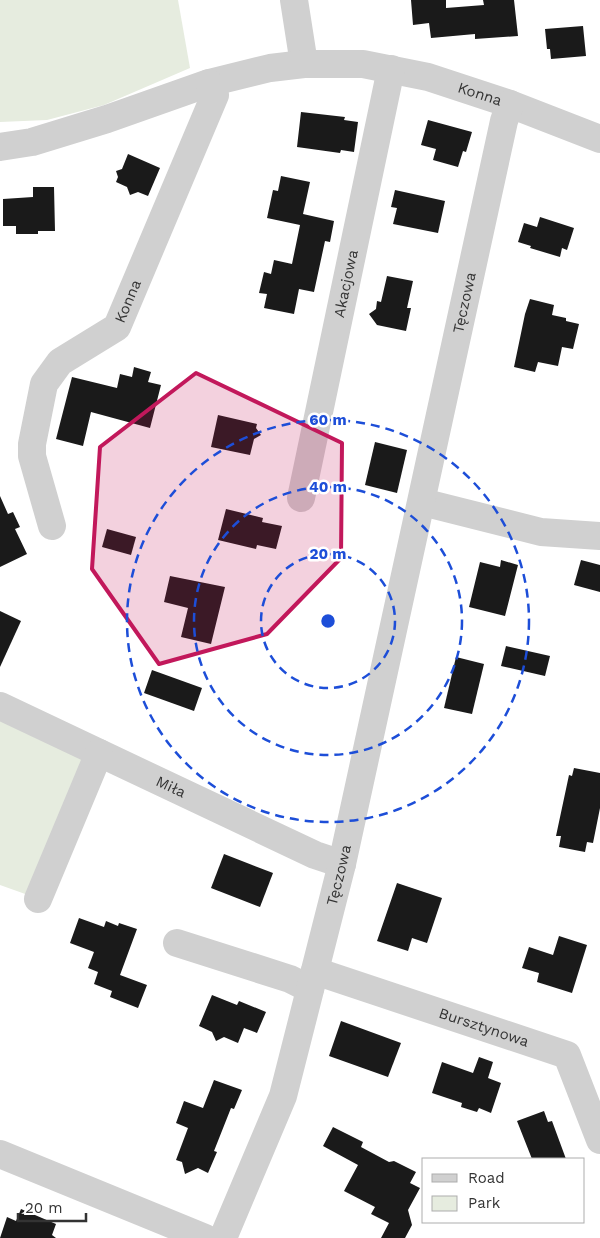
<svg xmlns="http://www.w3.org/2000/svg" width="600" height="1238" viewBox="0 0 600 1238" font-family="'Work Sans',sans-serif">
  <rect width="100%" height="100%" fill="#fff"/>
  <g fill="#e6ecdf">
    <polygon points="0,0 178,0 190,68 104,105 47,120 0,122"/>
    <polygon points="0,719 87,758 28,895 0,885"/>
  </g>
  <g fill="#1a1a1a">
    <polygon points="411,0 446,0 446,8 484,5 483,0 514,0 518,36 475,39 475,34 431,38 429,23 413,25"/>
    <polygon points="583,26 586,56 551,59 550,49 547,49 545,29"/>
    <polygon points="301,112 345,117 344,120 358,122 354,152 341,150 340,153 297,147"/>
    <polygon points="428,120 472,132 466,152 463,151 458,167 433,160 436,149 421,145"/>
    <polygon points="128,154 160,168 148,196 138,192 130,195 127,187 116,182 118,177 116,171 122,169"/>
    <polygon points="281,176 310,182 303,214 334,221 330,242 325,241 314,292 299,289 294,314 264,308 267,294 259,293 264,272 271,274 274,260 292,264 300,225 267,218 273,190 278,191"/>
    <polygon points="33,187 54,187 55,231 38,231 38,234 16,234 16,226 3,226 3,199 33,197"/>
    <polygon points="395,190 445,201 438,233 393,224 397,208 391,207"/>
    <polygon points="540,217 574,228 567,250 562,248 560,257 530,248 531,246 518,242 524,223 537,227"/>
    <polygon points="387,276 413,281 407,308 411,308 406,331 377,325 369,314 376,309 377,301 381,302"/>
    <polygon points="530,299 554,305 552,315 566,318 566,321 579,324 573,349 562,347 558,366 538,362 535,372 514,367 525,314"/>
    <polygon points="134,367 151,372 148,382 161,385 150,428 91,412 83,446 56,439 72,377 117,388 120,374 132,377"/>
    <polygon points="218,415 257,424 256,428 261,435 254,439 250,455 211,447"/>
    <polygon points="375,442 407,450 397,493 365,485"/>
    <polygon points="0,496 8,514 13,512 20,527 15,529 27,554 0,567"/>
    <polygon points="226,509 263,518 262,522 282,526 276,549 257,545 256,549 218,540"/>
    <polygon points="107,529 136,537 131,555 102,547"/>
    <polygon points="501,560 518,565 505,616 469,607 480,562 500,567"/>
    <polygon points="581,560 600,565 600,592 574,585"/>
    <polygon points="170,576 225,587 211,644 181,637 188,608 164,602"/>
    <polygon points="0,611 21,621 0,667"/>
    <polygon points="506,646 550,656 545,676 501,666"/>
    <polygon points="456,657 484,664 472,714 444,708"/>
    <polygon points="152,670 202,688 194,711 144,693"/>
    <polygon points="574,768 600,773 600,808 593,843 587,842 585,852 559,847 561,836 556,836 569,775 572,776"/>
    <polygon points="224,854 273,873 260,907 211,888"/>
    <polygon points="397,883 442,898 427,943 412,938 408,951 377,941"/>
    <polygon points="79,918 104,927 106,921 118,926 119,923 137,929 120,975 147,985 138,1008 110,997 112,991 94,984 98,972 88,968 94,952 70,943"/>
    <polygon points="559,936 587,945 572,993 537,982 539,973 522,968 529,947 553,955"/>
    <polygon points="212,995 237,1005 239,1001 266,1012 257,1033 244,1028 238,1043 224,1037 216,1041 212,1032 199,1026"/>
    <polygon points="341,1021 401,1043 388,1077 329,1056"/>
    <polygon points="479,1057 493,1062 488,1078 501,1083 491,1113 479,1108 477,1112 461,1107 462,1103 432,1093 442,1062 473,1073"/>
    <polygon points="214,1080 242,1090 234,1109 231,1108 214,1151 217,1152 208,1173 198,1168 185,1174 182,1162 176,1160 188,1128 176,1123 184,1101 203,1108"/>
    <polygon points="544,1111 548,1122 552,1121 566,1159 532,1159 517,1121"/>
    <polygon points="333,1127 363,1142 361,1147 389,1162 394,1161 416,1172 410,1183 420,1188 408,1210 412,1225 405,1238 381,1238 389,1223 371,1214 375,1207 344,1191 358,1165 323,1146"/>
    <polygon points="21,1209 56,1224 52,1235 56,1238 0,1238 7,1217 16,1221"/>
  </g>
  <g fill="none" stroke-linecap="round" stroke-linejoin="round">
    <g stroke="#d0d0d0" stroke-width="28">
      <polyline points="294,0 304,64"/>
      <path id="s1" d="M0,147l32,-5 75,-23 102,-36 61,-15 34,-4h59l65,13 82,27 90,35"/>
      <path id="s2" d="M301,498l90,-429"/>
      <polyline points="422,502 541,532 600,536"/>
      <path id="s3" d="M52,526l-20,-70v-12l12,-60 16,-22 57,-35 98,-232 -6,-12"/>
      <path id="s4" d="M0,706l315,149 27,9"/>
      <polyline points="38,899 99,753"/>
      <polyline points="177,943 290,979 310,989"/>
      <path id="s5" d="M315,971l252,84 33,85"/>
      <polyline points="0,1154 205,1238"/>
      <path id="s6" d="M223,1238l60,-142 59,-232 162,-743 6,-17"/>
    </g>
  </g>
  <path fill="#c2185b" fill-opacity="0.2" stroke="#c2185b" stroke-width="4" stroke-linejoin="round" d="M196,373l146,70 -1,115 -74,76 -108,30 -67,-95 8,-122z"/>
  <g fill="none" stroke="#1d4ed8" stroke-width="2.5" stroke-dasharray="9 6">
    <circle cx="328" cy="621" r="67"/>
    <circle cx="328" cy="621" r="134"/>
    <circle cx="328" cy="621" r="201"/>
  </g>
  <g text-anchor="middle" stroke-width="5" stroke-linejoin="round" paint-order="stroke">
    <g font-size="15" fill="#333" stroke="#fff">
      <text dy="5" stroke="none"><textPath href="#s1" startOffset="496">Konna</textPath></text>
      <text dy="5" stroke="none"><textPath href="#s2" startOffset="219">Akacjowa</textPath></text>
      <text dy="5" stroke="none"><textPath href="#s3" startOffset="268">Konna</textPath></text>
      <text dy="5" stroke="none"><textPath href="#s6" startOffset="968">Tęczowa</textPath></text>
      <text dy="5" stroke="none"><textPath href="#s4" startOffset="189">Miła</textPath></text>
      <text dy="5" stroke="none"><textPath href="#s6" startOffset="382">Tęczowa</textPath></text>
      <text dy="5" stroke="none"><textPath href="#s5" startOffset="178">Bursztynowa</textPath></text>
    </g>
  </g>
  <circle cx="328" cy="621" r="8" fill="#1d4ed8" stroke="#fff" stroke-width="2.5"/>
  <g font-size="15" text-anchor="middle" font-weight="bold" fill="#1d4ed8" stroke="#fff" stroke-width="5" stroke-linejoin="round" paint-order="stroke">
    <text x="328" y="425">60 m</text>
    <text x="328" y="492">40 m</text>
    <text x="328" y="559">20 m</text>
  </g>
  <rect x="422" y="1158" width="162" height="65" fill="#ffffff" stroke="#adadad"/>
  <rect x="432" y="1174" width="25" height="8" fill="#d0d0d0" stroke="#adadad"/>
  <text x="468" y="1183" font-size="15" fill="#333333">Road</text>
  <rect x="432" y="1196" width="25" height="15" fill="#e6ecdf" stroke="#adadad"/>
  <text x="468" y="1208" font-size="15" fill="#333333">Park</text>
  <path d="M18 1213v8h68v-8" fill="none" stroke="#333333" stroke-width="2.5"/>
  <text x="25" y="1213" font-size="15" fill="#333333" stroke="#ffffff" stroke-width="4" paint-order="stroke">20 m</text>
</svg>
